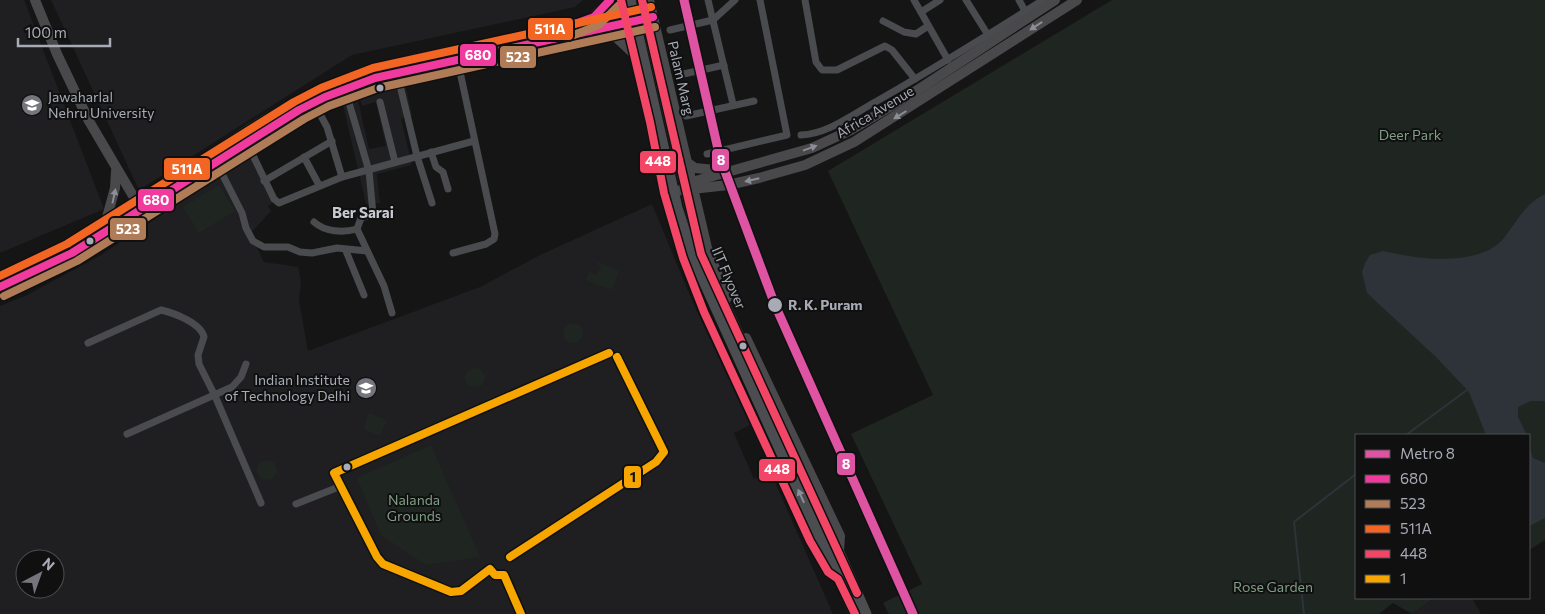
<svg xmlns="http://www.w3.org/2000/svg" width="1545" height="614" viewBox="0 0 1545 614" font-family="Commissioner,sans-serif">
  <rect width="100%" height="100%" fill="#151515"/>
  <g fill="#1f1f21" fill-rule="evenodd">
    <polygon points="0,0 24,0 104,209 0,253"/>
    <polygon points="51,0 583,0 575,7 352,55 139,190"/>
    <polygon points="403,75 412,115 401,119 412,165 377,174 380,203 366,204 343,105 358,100 369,149 386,146 376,102 362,106 360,98 353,100 351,91 371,83"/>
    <path d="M251,155l27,44 -10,7 3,5 -21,23 14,28 34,5 3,15 -2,19 9,50 172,-64 60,-32 112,-51 41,99 57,122 -16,8 20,46 16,-8 63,143h-833v-308l27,-11 74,-40zM25,559h30v30h-30z"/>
    <polygon points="1434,598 1472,598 1481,614 1412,614"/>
  </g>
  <g fill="#1f2520">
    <polygon points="1112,0 1545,0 1545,540 1529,550 1529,435 1356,435 1356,598 1434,598 1412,614 1393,603 1379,614 889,614 883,603 922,584 851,434 933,395 828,171"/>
    <polygon points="219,185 235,211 199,233 183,207"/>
    <polygon points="598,262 619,271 612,290 586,280 589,272 597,275 601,266 597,264"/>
    <circle cx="573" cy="333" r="10"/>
    <circle cx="475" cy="378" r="10"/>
    <polygon points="369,413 387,420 380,436 363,429"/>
    <polygon points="431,445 480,557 426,565 381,535 357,478"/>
    <circle cx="267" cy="470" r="10"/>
  </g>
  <g fill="#2d3339">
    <path d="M1545,194v207h-14l-13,6v10l9,18h-41l-17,-43 -32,-34 -70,-65 -5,-21 3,-9 5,-8 13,-4c33,8 96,17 121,-13 13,-17 21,-34 41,-44z"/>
    <polygon points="1529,445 1533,458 1545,463 1545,518 1529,526"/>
  </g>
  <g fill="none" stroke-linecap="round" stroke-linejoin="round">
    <g stroke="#2d3339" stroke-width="2">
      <polyline points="1406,435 1467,390"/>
      <polyline points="1304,614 1294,522 1356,474"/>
    </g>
    <g stroke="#4a4b4e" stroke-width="7">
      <polyline points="708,0 733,104"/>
      <polyline points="805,0 816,62 822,70 837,70 885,46 892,50 915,79"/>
      <polyline points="914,0 948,60"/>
      <polyline points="966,0 988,35"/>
      <polyline points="1019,0 1025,11"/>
      <polyline points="921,12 940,0"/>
      <polyline points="883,21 904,32 916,34 928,26"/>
      <polyline points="670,30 713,20 735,0"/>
      <polyline points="397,73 417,156 432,203"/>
      <polyline points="679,75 724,65"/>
      <polyline points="380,102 395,162"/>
      <polyline points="314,103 327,127 342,177"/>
      <polyline points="686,116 754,101"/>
      <path d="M801,135c27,-1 52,-21 76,-34 56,-32 111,-66 166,-101"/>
      <polyline points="247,143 274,199 279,203 342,177 474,141"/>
      <polyline points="431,152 436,167 443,172 448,189"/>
      <polyline points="707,154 787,135 760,0"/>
      <polyline points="304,157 319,185"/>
      <polyline points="214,158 242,213 246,228 253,241 264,247 288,247 300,252 312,253 337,248 367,251"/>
      <polyline points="264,181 332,141"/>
      <path d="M314,222c11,10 29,11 43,7l4,-11 12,-4 -4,-43 -24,-82"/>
      <polyline points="357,229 384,286 392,313"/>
      <polyline points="346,251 364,295"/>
      <polyline points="453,253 486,244 494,239 495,234 457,58"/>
      <path d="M88,343l73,-33c13,3 40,13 43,27l-6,18 1,9 16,32 46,107"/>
      <polyline points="127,434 232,387 241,377 246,364"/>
      <polyline points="296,504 341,486"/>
    </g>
    <g stroke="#49494c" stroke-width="10">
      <polyline points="35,0 57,54 89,121 139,206"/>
      <polyline points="621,0 650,122 664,193 683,258 704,312 810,541 828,572 838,579"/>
      <polyline points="649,0 707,248 727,298"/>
      <polyline points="591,19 610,0"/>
      <polyline points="599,28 617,38 632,52"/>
      <polyline points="686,162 695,168 725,171"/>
      <polyline points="685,184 812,148 851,130 910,95 1055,0"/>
      <polyline points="665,192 728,185 759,178 805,165 854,142 1077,0"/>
      <polyline points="106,221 115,188 116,171"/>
      <polyline points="0,278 40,262 65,249 251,128 294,102 332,84 364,71 413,59 624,14 639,13"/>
      <polyline points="0,287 48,266 72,253 299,110 325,97 375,78 653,17"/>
      <polyline points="746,338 840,536 839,551"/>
    </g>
    <g stroke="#4c4d50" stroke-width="11">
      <polyline points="833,539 866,614"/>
      <polyline points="821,540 855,614"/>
    </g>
    <g stroke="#4c4d50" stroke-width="11">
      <polyline points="630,0 677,208 693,257 821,540"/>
      <polyline points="642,0 701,254 833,539"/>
    </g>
    <g stroke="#101011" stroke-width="11">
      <g id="bus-1">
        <polyline points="572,25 594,17 610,0"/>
        <polyline points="0,287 72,253 299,110 325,97 375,78 653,17"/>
      </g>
    </g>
    <g stroke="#101011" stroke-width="11">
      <g id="bus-2">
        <polyline points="574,35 599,25 618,6"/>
        <polyline points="4,296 77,261 304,119 329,106 378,88 655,27"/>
      </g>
    </g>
    <g stroke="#101011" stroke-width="11">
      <polyline id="bus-3" points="0,276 67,244 294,102 321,88 373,68 651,7"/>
    </g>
    <g stroke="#101011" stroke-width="11">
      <g id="bus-4">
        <polyline points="621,0 650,122 664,193 683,258 704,312 810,541 828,572 838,579 855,614"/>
        <polyline points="642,0 701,254 857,593"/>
      </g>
    </g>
    <g stroke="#101011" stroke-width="11">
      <g id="bus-5">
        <polyline points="510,557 656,462 664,452 617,357"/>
        <polyline points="521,614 504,575 495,575 490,569 461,591 451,592 383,564 377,557 334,473 609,353"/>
      </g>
    </g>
    <use href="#bus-1" stroke="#f13a9d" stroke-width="8"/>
    <use href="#bus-2" stroke="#b07c57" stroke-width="8"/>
    <use href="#bus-3" stroke="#f26522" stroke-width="8"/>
    <use href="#bus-4" stroke="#f34667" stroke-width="8"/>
    <use href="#bus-5" stroke="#f7a600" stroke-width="8"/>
    <g stroke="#101011" stroke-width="12">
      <polyline id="metro-1" points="684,0 720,158 775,305 913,614"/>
    </g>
    <use href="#metro-1" stroke="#df53a3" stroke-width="9"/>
  </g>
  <defs><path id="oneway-solid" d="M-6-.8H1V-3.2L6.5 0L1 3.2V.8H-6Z" transform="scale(1.25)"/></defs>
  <g fill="#8c8e96">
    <use href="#oneway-solid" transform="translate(1036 26) rotate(147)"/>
    <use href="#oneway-solid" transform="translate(900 115) rotate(148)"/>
    <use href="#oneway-solid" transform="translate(810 148) rotate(-20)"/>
    <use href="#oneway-solid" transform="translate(752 180) rotate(167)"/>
    <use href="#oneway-solid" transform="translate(114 196) rotate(-78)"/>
  </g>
  <use fill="#8c8f97" href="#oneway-solid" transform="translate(801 496) rotate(-114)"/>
  <defs>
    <g id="university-disc" transform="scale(1.125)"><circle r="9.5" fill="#75767d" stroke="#101011"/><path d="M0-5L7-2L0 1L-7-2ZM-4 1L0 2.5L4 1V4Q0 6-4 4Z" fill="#fff"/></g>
  </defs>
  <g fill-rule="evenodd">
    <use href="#university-disc" x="32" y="105"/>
    <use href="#university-disc" x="366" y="388"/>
  </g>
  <g fill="#a8abb5" stroke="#101011" stroke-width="2">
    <circle cx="380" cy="88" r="4.5"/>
    <circle cx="90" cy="241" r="4.5"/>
    <circle cx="775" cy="305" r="8"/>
    <circle cx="743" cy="346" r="4.5"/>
    <circle cx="347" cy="467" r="4.5"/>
  </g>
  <g text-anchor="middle" stroke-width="4" stroke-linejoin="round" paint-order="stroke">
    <g font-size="14" fill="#a8abb5" stroke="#101011">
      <text transform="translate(681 78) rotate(77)" y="5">Palam Marg</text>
      <text transform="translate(875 112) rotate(-31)" y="5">Africa Avenue</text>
      <text transform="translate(729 278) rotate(67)" y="5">IIT Flyover</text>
    </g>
    <g font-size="14" fill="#a8abb5" stroke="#101011" text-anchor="start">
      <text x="48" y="102">Jawaharlal<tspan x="48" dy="16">Nehru University</tspan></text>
      <text x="350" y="385" text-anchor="end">Indian Institute<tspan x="350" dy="16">of Technology Delhi</tspan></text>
    </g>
    <g font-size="14" fill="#809e84" stroke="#101011">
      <text x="1410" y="140">Deer Park</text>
      <text x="414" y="505">Nalanda<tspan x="414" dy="16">Grounds</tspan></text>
      <text x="1273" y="592">Rose Garden</text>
    </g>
    <g font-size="14" font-weight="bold" fill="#a8abb5" stroke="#101011" text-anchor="start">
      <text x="788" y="310">R. K. Puram</text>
    </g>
    <g font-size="15" font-weight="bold" fill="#c8cad1" stroke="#101011">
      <text x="363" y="218">Ber Sarai</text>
    </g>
  </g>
  <g stroke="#101011" stroke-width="2">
    <rect x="527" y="17" width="47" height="24" rx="5" fill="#f26522"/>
    <rect x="459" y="43" width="38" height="24" rx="5" fill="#f13a9d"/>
    <rect x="499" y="45" width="38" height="24" rx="5" fill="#b07c57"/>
    <rect x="711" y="148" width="19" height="24" rx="5" fill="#df53a3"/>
    <rect x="639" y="150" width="38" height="24" rx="5" fill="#f34667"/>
    <rect x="163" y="157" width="48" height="24" rx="5" fill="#f26522"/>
    <rect x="137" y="188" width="38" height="24" rx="5" fill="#f13a9d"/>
    <rect x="109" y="217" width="38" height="24" rx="5" fill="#b07c57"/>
    <rect x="836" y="452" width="20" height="24" rx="5" fill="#df53a3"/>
    <rect x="758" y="458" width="38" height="24" rx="5" fill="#f34667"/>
    <rect x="623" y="465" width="19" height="24" rx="5" fill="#f7a600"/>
  </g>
  <g font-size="14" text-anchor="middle" font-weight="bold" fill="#fff">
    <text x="550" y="34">511A</text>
    <text x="478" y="60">680</text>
    <text x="518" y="62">523</text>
    <text x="721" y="165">8</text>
    <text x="658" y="166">448</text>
    <text x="187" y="174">511A</text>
    <text x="156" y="205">680</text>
    <text x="128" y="234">523</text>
    <text x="846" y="469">8</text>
    <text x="777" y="474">448</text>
  </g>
  <g font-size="14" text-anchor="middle" font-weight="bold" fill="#111">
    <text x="633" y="482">1</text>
  </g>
  <rect x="1355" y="434" width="175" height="165" fill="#101011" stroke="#4d4e53"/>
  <rect x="1365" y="450" width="25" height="8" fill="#df53a3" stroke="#4d4e53"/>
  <text x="1400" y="459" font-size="15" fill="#a8abb5">Metro 8</text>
  <rect x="1365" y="475" width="25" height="8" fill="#f13a9d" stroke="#4d4e53"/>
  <text x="1400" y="484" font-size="15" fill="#a8abb5">680</text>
  <rect x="1365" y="500" width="25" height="8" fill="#b07c57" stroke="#4d4e53"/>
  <text x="1400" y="509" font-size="15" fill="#a8abb5">523</text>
  <rect x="1365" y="525" width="25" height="8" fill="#f26522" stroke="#4d4e53"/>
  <text x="1400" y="534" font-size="15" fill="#a8abb5">511A</text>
  <rect x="1365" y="550" width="25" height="8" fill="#f34667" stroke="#4d4e53"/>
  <text x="1400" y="559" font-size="15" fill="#a8abb5">448</text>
  <rect x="1365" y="575" width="25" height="8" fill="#f7a600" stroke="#4d4e53"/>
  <text x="1400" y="584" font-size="15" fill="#a8abb5">1</text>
  <g transform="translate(40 574) rotate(41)"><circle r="24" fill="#101011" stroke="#4d4e53"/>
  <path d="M0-4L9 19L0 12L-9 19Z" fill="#75767d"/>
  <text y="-8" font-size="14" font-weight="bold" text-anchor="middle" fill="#a8abb5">N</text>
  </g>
  <path d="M18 38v8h92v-8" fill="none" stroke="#a8abb5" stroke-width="2.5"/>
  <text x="25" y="38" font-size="15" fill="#a8abb5" stroke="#101011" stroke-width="4" paint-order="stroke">100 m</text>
</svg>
